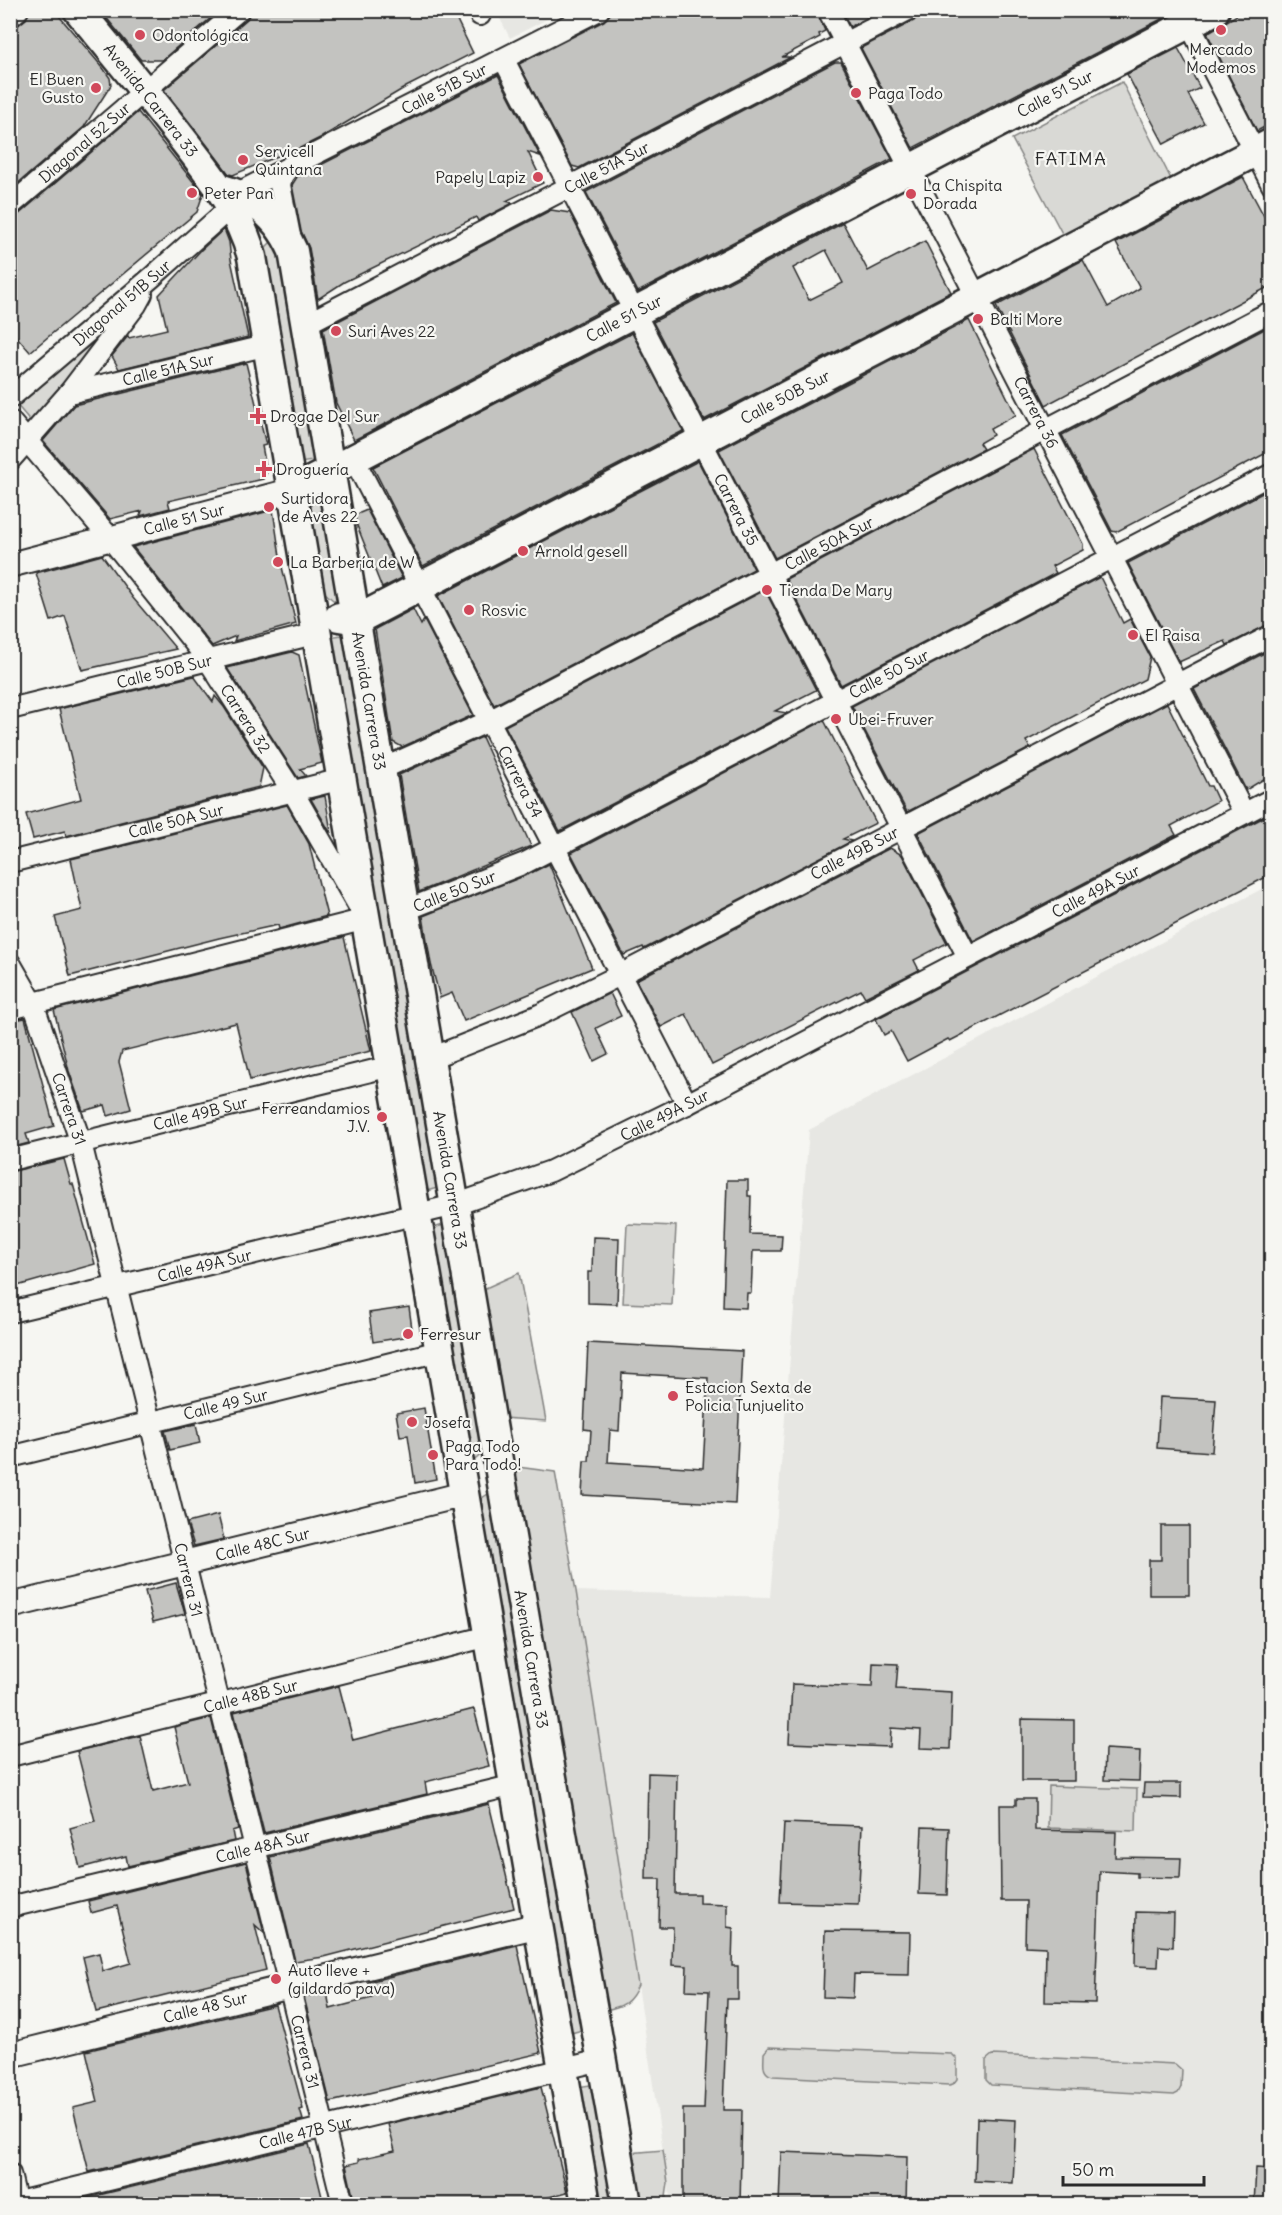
<svg xmlns="http://www.w3.org/2000/svg" width="1282" height="2215" viewBox="0 0 1282 2215" font-family="Delius,sans-serif">
  <rect width="100%" height="100%" fill="#f6f6f2"/>
  <filter id="ink" filterUnits="userSpaceOnUse"><feTurbulence type="fractalNoise" baseFrequency=".0167" numOctaves="2"/><feDisplacementMap in="SourceGraphic" scale="12" xChannelSelector="R" yChannelSelector="G"/><feConvolveMatrix kernelMatrix="1 2 1 2 8 2 1 2 1" color-interpolation-filters="sRGB"/></filter>
  <g filter="url(#ink)">
    <g fill="#e7e7e3">
      <polygon points="496,11 563,11 510,38"/>
      <polygon points="1271,884 1271,2204 671,2204 638,1985 576,1591 770,1597 809,1130"/>
    </g>
    <g fill="#d9d9d5" stroke="#828280" stroke-width="1.5">
      <polygon points="1122,82 1172,181 1064,237 1012,139"/>
      <polygon points="272,241 277,242 319,460 300,463 265,248"/>
      <polygon points="135,301 33,424 16,404"/>
      <polygon points="322,492 344,606 333,600 324,592 308,513 313,500"/>
      <polygon points="348,634 441,1187 423,1192 329,637"/>
      <polygon points="447,1224 485,1451 468,1466 426,1230"/>
      <polygon points="627,1224 676,1226 672,1305 623,1303"/>
      <polygon points="519,1273 546,1421 502,1418 479,1291"/>
      <path d="M510,1466l45,6 21,119 62,394c-7,18 -16,22 -34,25z"/>
      <polygon points="491,1492 586,2029 571,2033 473,1504"/>
      <polygon points="1049,1786 1137,1789 1136,1831 1048,1828"/>
      <path d="M769,2047l183,7 5,5v20l-4,5 -4,1 -176,-9c-12,-3 -9,-13 -9,-23z"/>
      <polygon points="992,2055 1175,2064 1182,2070 1181,2087 1178,2093 1174,2095 991,2085 986,2080 986,2060"/>
      <polygon points="596,2084 614,2204 595,2204 577,2087"/>
      <polygon points="663,2150 668,2183 665,2204 638,2204 629,2153"/>
    </g>
    <g fill="#c3c3c0" stroke="#2b2b2b" stroke-width="1.5" fill-rule="evenodd">
      <polygon points="30,10 54,10 103,68 110,78 111,85 84,127 10,190 10,29 17,26 26,19"/>
      <polygon points="100,10 220,10 162,60 141,60"/>
      <polygon points="251,10 452,10 473,53 406,87 322,137 292,152 292,150 233,175 229,174 164,90 247,19"/>
      <polygon points="614,10 816,10 825,31 819,34 820,37 782,57 791,57 579,168 572,166 519,64 604,21"/>
      <polygon points="842,10 881,10 850,27"/>
      <polygon points="920,10 1170,10 1171,14 913,148 861,48 914,21 918,16"/>
      <polygon points="1245,10 1272,10 1272,123 1257,131 1207,33"/>
      <polygon points="1178,48 1200,88 1188,94 1204,123 1164,144 1127,74"/>
      <polygon points="835,62 841,62 892,159 638,292 586,192"/>
      <polygon points="498,75 540,156 528,152 543,183 506,201 513,203 478,221 476,217 344,282 318,299 309,248 301,231 292,185 297,177"/>
      <polygon points="138,112 203,194 197,212 30,352 10,329 10,218 18,215"/>
      <polygon points="1243,177 1272,231 1272,285 1046,405 996,306 1083,260 1108,307 1140,288 1116,243"/>
      <polygon points="551,210 570,213 616,303 354,440 336,403 323,329"/>
      <path d="M843,223l25,48 57,-30 26,51 -247,128 -51,-98zM826,250l17,33 -34,17 -16,-32z"/>
      <polygon points="224,229 229,242 231,260 248,337 119,369 112,356 128,336 129,338 167,329 159,295 201,250"/>
      <polygon points="969,320 1016,415 990,429 993,435 979,443 983,449 775,558 719,450"/>
      <polygon points="1272,325 1272,450 1116,532 1112,531 1062,435"/>
      <polygon points="632,333 683,431 423,566 373,467"/>
      <polygon points="246,363 266,445 262,446 267,472 263,479 168,501 170,508 140,516 142,511 110,519 43,441 74,405"/>
      <polygon points="1034,449 1083,544 1083,550 1052,566 1056,573 841,685 786,579"/>
      <polygon points="698,461 754,569 494,705 438,596"/>
      <polygon points="1272,488 1272,623 1227,645 1225,641 1179,662 1128,563"/>
      <polygon points="273,510 281,563 296,624 234,641 236,636 212,646 133,547"/>
      <polygon points="367,510 402,578 382,588 356,523 355,515"/>
      <polygon points="102,555 133,598 176,649 82,670 65,616 51,621 36,573"/>
      <polygon points="1100,577 1123,623 1130,619 1150,657 1145,679 1026,741 1030,748 907,812 852,706"/>
      <polygon points="765,590 816,690 775,711 787,713 560,831 505,726"/>
      <polygon points="413,609 421,625 424,620 473,715 402,747 393,742 375,629"/>
      <polygon points="1272,649 1272,774 1246,790 1194,689"/>
      <polygon points="292,652 299,655 322,763 300,769 306,776 298,778 227,668"/>
      <polygon points="194,676 213,702 215,696 224,707 263,768 259,787 66,836 65,831 33,839 26,814 81,799 59,709"/>
      <polygon points="1167,703 1208,786 1211,786 1218,801 1171,826 1176,835 973,941 918,833"/>
      <polygon points="823,721 825,722 876,823 843,839 852,841 644,949 643,947 624,955 571,853"/>
      <polygon points="482,737 531,846 419,892 399,775"/>
      <polygon points="325,796 331,832 330,832 311,799"/>
      <polygon points="287,805 309,844 327,916 279,929 278,925 219,938 70,976 55,917 82,910 71,859"/>
      <polygon points="1272,813 1272,874 950,1041 948,1039 907,1061 891,1031 884,1035 876,1019"/>
      <polygon points="890,848 902,855 947,943 914,960 919,970 865,997 861,990 712,1065 686,1014 661,1027 636,980"/>
      <polygon points="549,864 592,968 464,1021 452,993 440,998 431,964 423,916 529,874"/>
      <polygon points="344,937 371,1051 250,1080 236,1023 122,1051 119,1062 131,1109 108,1116 105,1105 83,1111 69,1071 54,1010"/>
      <polygon points="610,993 621,1016 596,1028 608,1054 594,1061 572,1012"/>
      <polygon points="25,1018 54,1126 26,1134 29,1143 10,1148 10,1021"/>
      <polygon points="64,1159 71,1184 73,1184 95,1264 10,1288 10,1172"/>
      <polygon points="727,1180 748,1180 748,1196 751,1196 750,1234 782,1235 781,1251 753,1251 751,1293 747,1293 746,1308 723,1307"/>
      <polygon points="593,1237 619,1238 617,1304 588,1303 588,1272 592,1272"/>
      <polygon points="409,1307 412,1329 404,1337 373,1342 369,1313"/>
      <path d="M588,1343l154,8 -7,153 -153,-9 2,-34h5l2,-31 -7,-1zM622,1373l86,5 -5,90 -95,-6 2,-32 9,1z"/>
      <polygon points="1160,1397 1216,1400 1212,1452 1157,1448"/>
      <polygon points="424,1408 436,1479 415,1483 408,1435 400,1436 396,1413"/>
      <polygon points="196,1424 200,1443 170,1450 165,1431"/>
      <polygon points="218,1515 224,1539 194,1546 187,1523"/>
      <polygon points="1161,1526 1189,1526 1189,1595 1149,1595 1149,1560 1161,1560"/>
      <polygon points="176,1583 185,1614 153,1622 145,1591"/>
      <polygon points="873,1663 898,1664 896,1689 952,1692 950,1749 920,1748 921,1730 891,1728 890,1747 789,1743 792,1684 872,1687"/>
      <polygon points="339,1686 353,1740 474,1709 489,1766 425,1782 427,1794 264,1833 234,1712"/>
      <polygon points="211,1718 238,1829 232,1831 234,1841 128,1866 126,1856 80,1868 70,1828 95,1821 77,1751 140,1736 153,1791 188,1782 174,1727"/>
      <polygon points="1022,1719 1074,1720 1074,1781 1022,1781"/>
      <polygon points="1105,1749 1140,1751 1139,1781 1104,1780"/>
      <polygon points="648,1773 677,1774 675,1894 699,1894 699,1903 727,1904 727,1927 733,1928 732,1966 738,1966 738,1999 727,1999 723,2110 742,2110 740,2205 683,2205 683,2109 704,2109 709,1991 686,1990 687,1966 672,1965 673,1927 659,1927 660,1879 646,1879"/>
      <polygon points="1144,1783 1181,1783 1181,1798 1143,1797"/>
      <polygon points="1016,1799 1035,1799 1035,1830 1116,1832 1115,1857 1181,1858 1180,1878 1137,1877 1137,1873 1100,1871 1095,2003 1045,2002 1046,1947 1025,1946 1026,1901 1001,1901 1000,1805 1016,1805"/>
      <polygon points="489,1804 514,1908 324,1957 295,1961 270,1857"/>
      <polygon points="784,1823 862,1826 858,1904 780,1902"/>
      <polygon points="922,1827 949,1828 947,1895 919,1894"/>
      <polygon points="246,1862 264,1933 255,1925 266,1970 96,2012 83,1957 99,1953 103,1971 131,1963 117,1906 91,1913 88,1901"/>
      <polygon points="1136,1912 1174,1913 1173,1947 1159,1946 1158,1967 1135,1966"/>
      <polygon points="825,1931 910,1932 909,1975 854,1974 853,1998 823,1997"/>
      <polygon points="517,1945 541,2053 330,2102 304,1997 327,1992 330,2009 372,1998 368,1982"/>
      <polygon points="275,2005 303,2109 300,2110 303,2120 89,2172 73,2108 98,2102 86,2051"/>
      <polygon points="541,2087 567,2192 521,2205 355,2205 346,2165 359,2162 359,2159 395,2151 388,2124"/>
      <polygon points="977,2118 1016,2120 1013,2183 975,2181"/>
      <polygon points="309,2144 324,2205 66,2205 66,2203"/>
      <polygon points="781,2152 907,2157 906,2205 779,2205"/>
      <polygon points="1256,2168 1272,2169 1272,2205 1254,2205"/>
    </g>
    <g fill="none" stroke-linecap="round" stroke-linejoin="round">
      <g stroke="#2b2b2b" stroke-width="24">
        <g id="minor">
          <polyline points="478,10 480,15"/>
          <path id="s1" d="M828,10l416,803"/>
          <polyline points="1182,10 1272,185"/>
          <polyline points="10,17 18,10"/>
          <path id="s2" d="M504,60l464,897"/>
          <polyline points="289,167 282,176 280,185 290,236"/>
          <path id="s3" d="M238,193l361,-183"/>
          <path id="s4" d="M10,206l229,-196"/>
          <path id="s5" d="M306,324l602,-314"/>
          <path id="s6" d="M69,393l199,-48"/>
          <path id="s7" d="M10,398l141,-120 81,-72"/>
          <path id="s8" d="M10,421l100,117 98,122 85,132 73,127 -356,90"/>
          <path id="s9" d="M354,459l333,645"/>
          <polyline points="10,460 69,393 136,305 142,294"/>
          <path id="s10" d="M10,709l308,-76"/>
          <path id="s11" d="M382,769l107,-48 783,-410"/>
          <path id="s12" d="M10,862l332,-83"/>
          <path id="s13" d="M406,910l119,-47 747,-389"/>
          <path id="s14" d="M10,963l23,40 48,140 262,1061"/>
          <path id="s15" d="M431,1058l106,-42 83,-41 652,-340"/>
          <path id="s16" d="M10,1160l381,-94"/>
          <path id="s17" d="M10,1312l445,-107 96,-34 136,-67 585,-305"/>
          <path id="s18" d="M10,1457l430,-106"/>
          <path id="s19" d="M10,1756l479,-120"/>
          <path id="s20" d="M10,1907l505,-122"/>
          <polyline points="10,2174 17,2204"/>
          <path id="s21" d="M10,2204l591,-144"/>
        </g>
      </g>
      <g stroke="#2b2b2b" stroke-width="28">
        <g id="tertiary">
          <path id="s22" d="M10,565l284,-75"/>
          <path id="s23" d="M10,1606l455,-112"/>
          <path id="s24" d="M10,2055l529,-130"/>
        </g>
      </g>
      <g stroke="#2b2b2b" stroke-width="33">
        <g id="secondary">
          <path id="s25" d="M78,10c34,41 67,81 99,122 30,39 62,76 75,125l334,1947"/>
          <path id="s26" d="M222,189c34,9 57,30 71,62l254,1498 80,455"/>
          <path id="s27" d="M294,490l921,-480"/>
          <path id="s28" d="M339,617l18,3 9,-5 906,-472"/>
        </g>
      </g>
      <use href="#minor" stroke="#f6f6f2" stroke-width="20"/>
      <use href="#tertiary" stroke="#f6f6f2" stroke-width="24"/>
      <use href="#secondary" stroke="#f6f6f2" stroke-width="28"/>
    </g>
  </g>
  <g fill="#d1495b" stroke="#f6f6f2" stroke-width="2">
    <circle cx="1221" cy="30" r="6"/>
    <circle cx="140" cy="35" r="6"/>
    <circle cx="96" cy="88" r="6"/>
    <circle cx="856" cy="93" r="6"/>
    <circle cx="243" cy="160" r="6"/>
    <circle cx="538" cy="177" r="6"/>
    <circle cx="192" cy="193" r="6"/>
    <circle cx="911" cy="194" r="6"/>
    <circle cx="978" cy="319" r="6"/>
    <circle cx="336" cy="331" r="6"/>
    <path d="M255 407h6v6h6v6h-6v6h-6v-6h-6v-6h6z"/>
    <path d="M261 460h6v6h6v6h-6v6h-6v-6h-6v-6h6z"/>
    <circle cx="269" cy="507" r="6"/>
    <circle cx="523" cy="551" r="6"/>
    <circle cx="278" cy="562" r="6"/>
    <circle cx="767" cy="590" r="6"/>
    <circle cx="469" cy="610" r="6"/>
    <circle cx="1133" cy="635" r="6"/>
    <circle cx="836" cy="719" r="6"/>
    <circle cx="382" cy="1117" r="6"/>
    <circle cx="408" cy="1334" r="6"/>
    <circle cx="673" cy="1396" r="6"/>
    <circle cx="412" cy="1422" r="6"/>
    <circle cx="433" cy="1455" r="6"/>
    <circle cx="276" cy="1979" r="6"/>
  </g>
  <g text-anchor="middle" stroke-width="4.5" stroke-linejoin="round" paint-order="stroke">
    <g font-size="16" fill="#2b2b2b" stroke="#f6f6f2" text-anchor="start">
      <text x="152" y="41">Odontológica</text>
      <text x="1221" y="55" text-anchor="middle">Mercado<tspan x="1221" dy="18">Modemos</tspan></text>
      <text x="84" y="85" text-anchor="end">El Buen<tspan x="84" dy="18">Gusto</tspan></text>
      <text x="868" y="99">Paga Todo</text>
      <text x="255" y="157">Servicell<tspan x="255" dy="18">Quintana</tspan></text>
      <text x="526" y="183" text-anchor="end">Papely Lapiz</text>
      <text x="923" y="191">La Chispita<tspan x="923" dy="18">Dorada</tspan></text>
      <text x="204" y="199">Peter Pan</text>
      <text x="990" y="325">Balti More</text>
      <text x="348" y="337">Suri Aves 22</text>
      <text x="270" y="422">Drogae Del Sur</text>
      <text x="276" y="475">Droguería</text>
      <text x="281" y="504">Surtidora<tspan x="281" dy="18">de Aves 22</tspan></text>
      <text x="535" y="557">Arnold gesell</text>
      <text x="290" y="568">La Barbería de W</text>
      <text x="779" y="596">Tienda De Mary</text>
      <text x="481" y="616">Rosvic</text>
      <text x="1145" y="641">El Paisa</text>
      <text x="848" y="725">Ubei-Fruver</text>
      <text x="370" y="1114" text-anchor="end">Ferreandamios<tspan x="370" dy="18">J.V.</tspan></text>
      <text x="420" y="1340">Ferresur</text>
      <text x="685" y="1393">Estacion Sexta de<tspan x="685" dy="18">Policia Tunjuelito</tspan></text>
      <text x="424" y="1428">Josefa</text>
      <text x="445" y="1452">Paga Todo<tspan x="445" dy="18">Para Todo!</tspan></text>
      <text x="288" y="1976">Auto lleve +<tspan x="288" dy="18">(gildardo pava)</tspan></text>
    </g>
    <g font-size="16" fill="#2b2b2b" stroke="#f6f6f2">
      <text dy="6" stroke="none"><textPath href="#s3" startOffset="231">Calle 51B Sur</textPath></text>
      <text dy="6" stroke="none"><textPath href="#s27" startOffset="858">Calle 51 Sur</textPath></text>
      <text dy="6" stroke="none"><textPath href="#s25" startOffset="116">Avenida Carrera 33</textPath></text>
      <text dy="6" stroke="none"><textPath href="#s4" startOffset="98">Diagonal 52 Sur</textPath></text>
      <text dy="6" stroke="none"><textPath href="#s5" startOffset="339">Calle 51A Sur</textPath></text>
      <text dy="6" stroke="none"><textPath href="#s7" startOffset="147">Diagonal 51B Sur</textPath></text>
      <text dy="6" stroke="none"><textPath href="#s27" startOffset="372">Calle 51 Sur</textPath></text>
      <text dy="6" stroke="none"><textPath href="#s6" startOffset="102">Calle 51A Sur</textPath></text>
      <text dy="6" stroke="none"><textPath href="#s28" startOffset="501">Calle 50B Sur</textPath></text>
      <text dy="6" stroke="none"><textPath href="#s1" startOffset="453">Carrera 36</textPath></text>
      <text dy="6" stroke="none"><textPath href="#s2" startOffset="506">Carrera 35</textPath></text>
      <text dy="6" stroke="none"><textPath href="#s22" startOffset="180">Calle 51 Sur</textPath></text>
      <text dy="6" stroke="none"><textPath href="#s11" startOffset="501">Calle 50A Sur</textPath></text>
      <text dy="6" stroke="none"><textPath href="#s10" startOffset="159">Calle 50B Sur</textPath></text>
      <text dy="6" stroke="none"><textPath href="#s13" startOffset="538">Calle 50 Sur</textPath></text>
      <text dy="6" stroke="none"><textPath href="#s26" startOffset="554">Avenida Carrera 33</textPath></text>
      <text dy="6" stroke="none"><textPath href="#s8" startOffset="380">Carrera 32</textPath></text>
      <text dy="6" stroke="none"><textPath href="#s9" startOffset="363">Carrera 34</textPath></text>
      <text dy="6" stroke="none"><textPath href="#s12" startOffset="171">Calle 50A Sur</textPath></text>
      <text dy="6" stroke="none"><textPath href="#s15" startOffset="471">Calle 49B Sur</textPath></text>
      <text dy="6" stroke="none"><textPath href="#s13" startOffset="52">Calle 50 Sur</textPath></text>
      <text dy="6" stroke="none"><textPath href="#s17" startOffset="1172">Calle 49A Sur</textPath></text>
      <text dy="6" stroke="none"><textPath href="#s14" startOffset="158">Carrera 31</textPath></text>
      <text dy="6" stroke="none"><textPath href="#s16" startOffset="196">Calle 49B Sur</textPath></text>
      <text dy="6" stroke="none"><textPath href="#s17" startOffset="686">Calle 49A Sur</textPath></text>
      <text dy="6" stroke="none"><textPath href="#s26" startOffset="1040">Avenida Carrera 33</textPath></text>
      <text dy="6" stroke="none"><textPath href="#s17" startOffset="200">Calle 49A Sur</textPath></text>
      <text dy="6" stroke="none"><textPath href="#s18" startOffset="222">Calle 49 Sur</textPath></text>
      <text dy="6" stroke="none"><textPath href="#s23" startOffset="260">Calle 48C Sur</textPath></text>
      <text dy="6" stroke="none"><textPath href="#s14" startOffset="644">Carrera 31</textPath></text>
      <text dy="6" stroke="none"><textPath href="#s26" startOffset="1526">Avenida Carrera 33</textPath></text>
      <text dy="6" stroke="none"><textPath href="#s19" startOffset="248">Calle 48B Sur</textPath></text>
      <text dy="6" stroke="none"><textPath href="#s20" startOffset="260">Calle 48A Sur</textPath></text>
      <text dy="6" stroke="none"><textPath href="#s24" startOffset="201">Calle 48 Sur</textPath></text>
      <text dy="6" stroke="none"><textPath href="#s14" startOffset="1130">Carrera 31</textPath></text>
      <text dy="6" stroke="none"><textPath href="#s21" startOffset="304">Calle 47B Sur</textPath></text>
    </g>
    <g font-size="18" letter-spacing="1.5" fill="#2b2b2b" stroke="#f6f6f2">
      <text x="1071" y="165">FATIMA</text>
    </g>
  </g>
  <rect width="1282" height="2215" fill="none" stroke="#f6f6f2" stroke-width="36"/>
  <rect x="18" y="18" width="1246" height="2179" fill="none" stroke="#2b2b2b" stroke-width="2" filter="url(#ink)"/>
  <path d="M1063 2176v9h141v-9" fill="none" stroke="#2b2b2b" stroke-width="3"/>
  <text x="1072" y="2176" font-size="18" fill="#2b2b2b" stroke="#f6f6f2" stroke-width="4.5" paint-order="stroke">50 m</text>
</svg>
